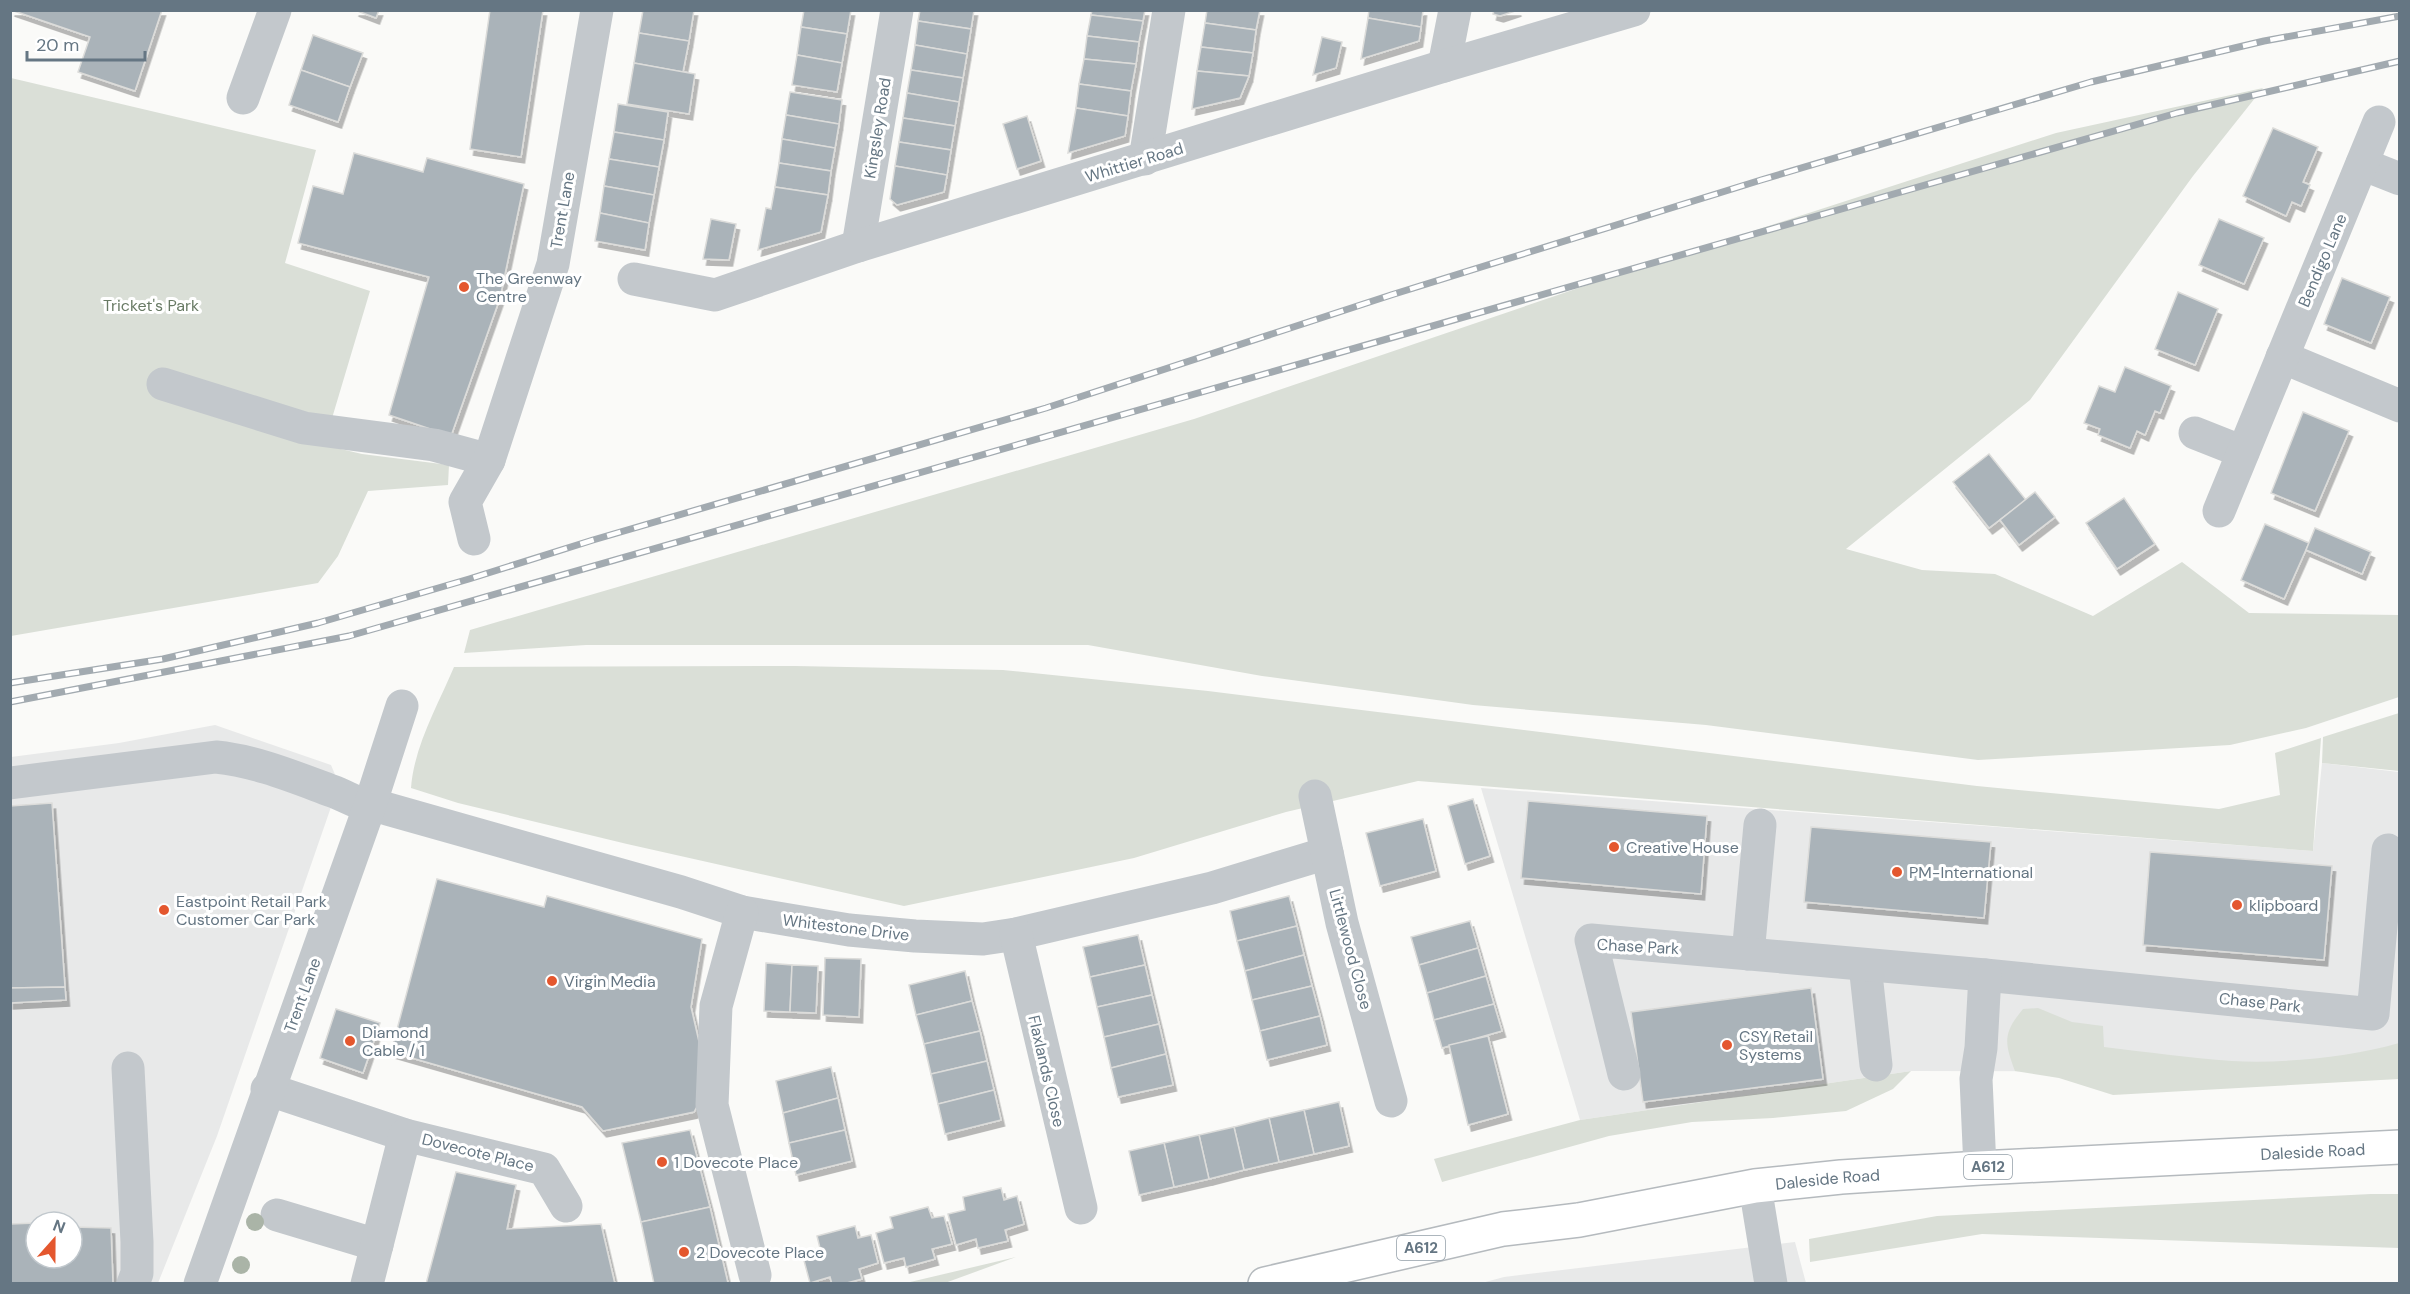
<svg xmlns="http://www.w3.org/2000/svg" width="2410" height="1294" viewBox="0 0 2410 1294" font-family="'DM Sans',sans-serif">
  <defs>
    <filter id="shadow"><feDropShadow dx="3.5" dy="6" stdDeviation="0" flood-color="#0004"/></filter>
  </defs>
  <rect width="100%" height="100%" fill="#fafaf8"/>
  <g fill="#e8e9e9" fill-rule="evenodd">
    <path d="M215,725l116,40 8,19 -122,352 -59,147 -147,1v-527l108,-14zM36,1222h36v36h-36z"/>
    <polygon points="2322,763 2399,772 2399,1072 1911,1071 1580,1120 1481,788 2313,851"/>
    <polygon points="1795,1242 1806,1283 1478,1284 1504,1277"/>
  </g>
  <g fill="#dadfd7">
    <polygon points="11,78 316,150 285,263 370,291 324,445 362,454 449,465 448,485 368,491 338,556 318,583 11,636"/>
    <polygon points="2263,88 2193,176 2030,400 1846,549 1922,570 1995,574 2093,616 2182,562 2249,613 2399,615 2399,697 2306,728 2230,745 1978,760 1706,725 1473,705 1262,676 1088,645 586,645 464,653 470,630 1194,419 1602,280 2056,133"/>
    <path d="M795,666l208,4 205,21 769,95 242,23 61,-14 -5,-42 46,-15 -8,113 -895,-70 -132,31 -152,46 -230,48 -277,-62 -169,-41 -47,-15c3,-42 27,-83 43,-121z"/>
    <polygon points="2399,713 2399,771 2322,763 2323,737"/>
    <path d="M2038,1008l34,14 31,4 1,21c43,5 85,11 128,14 51,3 118,-4 167,-18v36l-286,16 -54,-17 -44,-7c-11,-29 -12,-38 8,-62z"/>
    <polygon points="1911,1071 1893,1089 1846,1111 1773,1118 1692,1122 1609,1136 1442,1182 1434,1159 1580,1120"/>
    <polygon points="2371,1194 2399,1194 2399,1248 1982,1234 1810,1262 1809,1239 1937,1216"/>
    <polygon points="1016,1257 945,1283 906,1283"/>
  </g>
  <g fill="#aab3b9" stroke="#dcdcda" stroke-width="1.5" filter="url(#shadow)">
    <polygon points="11,10 162,10 135,91 78,72 90,37"/>
    <polygon points="355,10 379,10 376,18"/>
    <polygon points="490,10 543,10 521,157 470,149"/>
    <polygon points="643,10 694,10 689,41 639,33"/>
    <polygon points="804,10 851,10 847,34 801,27"/>
    <polygon points="920,10 974,10 971,29 918,21"/>
    <polygon points="1092,10 1145,10 1143,21 1091,15"/>
    <polygon points="1207,10 1260,10 1256,30 1205,23"/>
    <polygon points="1369,10 1423,10 1421,27 1368,18"/>
    <polygon points="1494,10 1518,10 1500,16 1493,14"/>
    <polygon points="1091,15 1143,21 1139,42 1087,36"/>
    <polygon points="1368,18 1421,27 1419,41 1361,59"/>
    <polygon points="918,21 971,29 967,54 915,45"/>
    <polygon points="1205,23 1256,30 1253,53 1201,47"/>
    <polygon points="801,27 847,34 842,63 797,55"/>
    <polygon points="639,33 689,41 683,72 634,63"/>
    <polygon points="313,35 363,53 350,87 301,70"/>
    <polygon points="1087,36 1139,42 1136,64 1084,59"/>
    <polygon points="1322,37 1342,42 1336,68 1313,75"/>
    <polygon points="915,45 967,54 963,78 911,70"/>
    <polygon points="1201,47 1253,53 1249,76 1197,71"/>
    <polygon points="797,55 842,63 837,92 792,85"/>
    <polygon points="1084,59 1136,64 1131,91 1079,84"/>
    <polygon points="634,63 695,74 689,114 627,104"/>
    <polygon points="301,70 350,87 338,122 289,105"/>
    <polygon points="911,70 963,78 959,102 907,93"/>
    <polygon points="1197,71 1249,76 1240,98 1192,109"/>
    <polygon points="1079,84 1131,91 1128,116 1076,108"/>
    <polygon points="790,92 842,100 839,124 786,115"/>
    <polygon points="907,93 959,102 955,126 903,118"/>
    <polygon points="618,104 668,112 664,140 614,132"/>
    <polygon points="1076,108 1128,116 1125,136 1068,153"/>
    <polygon points="786,115 839,124 835,148 782,139"/>
    <polygon points="1027,116 1041,161 1017,169 1003,124"/>
    <polygon points="903,118 955,126 951,150 899,142"/>
    <polygon points="2273,128 2318,147 2303,182 2310,185 2301,206 2292,202 2286,216 2243,196"/>
    <polygon points="614,132 664,140 659,167 609,159"/>
    <polygon points="782,139 835,148 831,171 779,163"/>
    <polygon points="899,142 951,150 947,175 895,166"/>
    <polygon points="354,153 423,172 427,158 524,184 500,298 451,436 389,415 429,277 298,243 313,186 343,194"/>
    <polygon points="609,159 659,167 654,195 604,186"/>
    <polygon points="779,163 831,171 828,195 775,187"/>
    <polygon points="895,166 947,175 944,192 897,205 890,199"/>
    <polygon points="604,186 654,195 649,223 600,213"/>
    <polygon points="775,187 828,195 821,232 758,250 766,208 771,209"/>
    <polygon points="600,213 649,223 645,250 595,241"/>
    <polygon points="711,219 736,224 729,260 703,259"/>
    <polygon points="2219,219 2264,238 2244,284 2199,265"/>
    <polygon points="2342,278 2390,297 2371,343 2324,324"/>
    <polygon points="2178,292 2218,309 2195,365 2155,349"/>
    <polygon points="2125,367 2171,386 2160,413 2155,411 2145,435 2137,431 2130,448 2098,435 2100,429 2084,423 2099,386 2115,392"/>
    <polygon points="2303,412 2349,431 2315,511 2271,493"/>
    <polygon points="1989,454 2026,500 1989,528 1953,482"/>
    <polygon points="2035,492 2055,517 2019,545 2000,520"/>
    <polygon points="2124,498 2155,544 2117,569 2086,523"/>
    <polygon points="2265,524 2309,543 2284,599 2241,580"/>
    <polygon points="2315,528 2371,552 2362,574 2306,550"/>
    <polygon points="1473,799 1490,856 1465,864 1448,806"/>
    <polygon points="1528,801 1707,816 1701,894 1521,878"/>
    <polygon points="52,803 65,987 10,988 10,806"/>
    <polygon points="1423,819 1436,871 1380,886 1366,833"/>
    <polygon points="1811,827 1991,842 1984,918 1804,902"/>
    <polygon points="2150,852 2332,866 2324,960 2143,945"/>
    <polygon points="437,879 544,907 547,896 702,939 691,1007 709,1085 694,1112 603,1131 582,1107 391,1052"/>
    <polygon points="1289,896 1297,926 1237,941 1230,911"/>
    <polygon points="1470,921 1478,948 1419,965 1411,937"/>
    <polygon points="1297,926 1304,955 1245,971 1237,941"/>
    <polygon points="1138,935 1145,965 1090,977 1083,947"/>
    <polygon points="1478,948 1486,976 1427,993 1419,965"/>
    <polygon points="1304,955 1312,986 1252,1000 1245,971"/>
    <polygon points="825,958 861,959 859,1017 823,1015"/>
    <polygon points="766,963 792,965 790,1012 764,1011"/>
    <polygon points="792,965 818,966 816,1013 790,1012"/>
    <polygon points="1145,965 1152,995 1097,1007 1090,977"/>
    <polygon points="965,971 972,1001 916,1015 909,985"/>
    <polygon points="1486,976 1494,1004 1434,1020 1427,993"/>
    <polygon points="1312,986 1320,1016 1260,1031 1252,1000"/>
    <polygon points="65,987 66,1000 10,1003 10,988"/>
    <polygon points="1811,988 1823,1079 1643,1102 1631,1012"/>
    <polygon points="1152,995 1159,1024 1104,1037 1097,1007"/>
    <polygon points="972,1001 980,1031 924,1044 916,1015"/>
    <polygon points="1494,1004 1502,1031 1442,1048 1434,1020"/>
    <polygon points="336,1009 380,1023 363,1073 320,1058"/>
    <polygon points="1320,1016 1327,1045 1267,1060 1260,1031"/>
    <polygon points="1159,1024 1166,1054 1111,1068 1104,1037"/>
    <polygon points="980,1031 987,1061 931,1074 924,1044"/>
    <polygon points="1488,1036 1508,1114 1468,1125 1449,1045"/>
    <polygon points="1166,1054 1173,1085 1118,1097 1111,1068"/>
    <polygon points="987,1061 994,1090 938,1104 931,1074"/>
    <polygon points="831,1067 838,1098 783,1113 776,1081"/>
    <polygon points="994,1090 1001,1120 945,1134 938,1104"/>
    <polygon points="838,1098 845,1130 789,1143 783,1113"/>
    <polygon points="1339,1102 1349,1146 1314,1154 1304,1110"/>
    <polygon points="1304,1110 1314,1154 1279,1162 1269,1118"/>
    <polygon points="1269,1118 1279,1162 1244,1170 1234,1127"/>
    <polygon points="1234,1127 1244,1170 1209,1179 1199,1135"/>
    <polygon points="690,1130 710,1207 641,1222 622,1143"/>
    <polygon points="845,1130 852,1161 796,1175 789,1143"/>
    <polygon points="1199,1135 1209,1179 1174,1187 1164,1143"/>
    <polygon points="1164,1143 1174,1187 1139,1195 1129,1151"/>
    <polygon points="456,1172 516,1185 507,1229 601,1224 615,1284 426,1284"/>
    <polygon points="1001,1188 1004,1200 1017,1196 1024,1224 1005,1230 1008,1241 978,1248 976,1239 956,1245 948,1214 965,1210 963,1197"/>
    <polygon points="710,1207 728,1283 654,1284 641,1222"/>
    <polygon points="928,1207 932,1218 944,1216 952,1244 932,1249 935,1259 906,1267 904,1258 884,1263 876,1233 893,1228 890,1217"/>
    <polygon points="36,1223 36,1258 72,1258 72,1227 111,1228 113,1284 10,1284 10,1224"/>
    <polygon points="855,1226 858,1238 871,1235 878,1263 859,1269 862,1279 843,1284 832,1284 830,1277 810,1283 802,1253 820,1248 817,1236"/>
  </g>
  <g fill="none" stroke-linecap="round" stroke-linejoin="round">
    <g stroke="#b5babe" stroke-width="36">
      <g id="major">
        <path id="s1" d="M1265,1284l238,-55 76,-9 176,-34 86,-9 139,-9 420,-21"/>
      </g>
    </g>
    <g stroke="#c3c8cc" stroke-width="33">
      <polyline points="1444,66 1455,10"/>
      <polyline points="243,98 275,10"/>
      <polyline points="1145,159 1169,10"/>
      <polyline points="2362,164 2400,179"/>
      <polyline points="858,246 897,10"/>
      <polyline points="634,279 715,295 858,246 1444,66 1634,10"/>
      <polyline points="2282,357 2400,406"/>
      <polyline points="163,384 304,428 434,445 489,460"/>
      <polyline points="2195,433 2243,452"/>
      <polyline points="2219,511 2379,122"/>
      <polyline points="474,539 465,502 489,460 553,264 597,10"/>
      <path d="M10,783l206,-26c40,4 78,20 116,34 19,7 31,17 52,17l297,84 61,20 107,18 66,6 68,3 33,-5 196,-46 115,-35"/>
      <polyline points="1315,796 1342,923 1391,1101"/>
      <polyline points="742,912 716,1006 712,1105 755,1275"/>
      <polyline points="1016,934 1081,1208"/>
      <polyline points="1748,954 1760,825"/>
      <polyline points="1865,965 1876,1065"/>
      <polyline points="128,1068 137,1242 137,1273 133,1284"/>
      <polyline points="1624,1074 1591,940 1985,975 2373,1014 2388,850"/>
      <polyline points="267,1089 405,1135 544,1169 566,1206"/>
      <polyline points="1980,1168 1976,1079 1981,1048 1985,975"/>
      <polyline points="1755,1186 1771,1284"/>
      <polyline points="277,1215 377,1245"/>
      <polyline points="200,1284 369,808 402,706"/>
      <polyline points="367,1284 405,1135"/>
    </g>
    <use href="#major" stroke="#fff" stroke-width="33"/>
    <g stroke="#a2aab0" stroke-width="7">
      <g id="rail">
        <polyline points="10,683 163,659 318,623 469,579 593,540 1046,408 1391,295 1761,180 2091,82 2264,41 2400,16"/>
        <polyline points="10,702 349,636 2177,113 2400,61"/>
      </g>
    </g>
    <use href="#rail" stroke="#fff" stroke-width="4.5" stroke-dasharray="14" stroke-linecap="butt"/>
  </g>
  <g fill="#aab4a7">
    <circle cx="255" cy="1222" r="9"/>
    <circle cx="241" cy="1265" r="9"/>
  </g>
  <g fill="#e4572e" stroke="#fff" stroke-width="2">
    <circle cx="464" cy="287" r="6"/>
    <circle cx="1614" cy="847" r="6"/>
    <circle cx="1897" cy="872" r="6"/>
    <circle cx="2237" cy="905" r="6"/>
    <circle cx="164" cy="910" r="6"/>
    <circle cx="552" cy="981" r="6"/>
    <circle cx="350" cy="1041" r="6"/>
    <circle cx="1727" cy="1045" r="6"/>
    <circle cx="662" cy="1162" r="6"/>
    <circle cx="684" cy="1252" r="6"/>
  </g>
  <g text-anchor="middle" stroke-width="6" stroke-linejoin="round" paint-order="stroke">
    <g fill="#fff" stroke="#939fa8" stroke-width="1.5">
      <rect x="1964" y="1155" width="48" height="24" rx="4.5"/>
      <rect x="1397" y="1236" width="48" height="24" rx="4.5"/>
    </g>
    <g font-size="15" font-weight="bold" fill="#657683">
      <text x="1988" y="1172">A612</text>
      <text x="1421" y="1253">A612</text>
    </g>
    <g font-size="16" fill="#657683" stroke="#fff">
      <text transform="translate(877 128) rotate(-81)" y="6">Kingsley Road</text>
      <text transform="translate(1134 162) rotate(-17)" y="6">Whittier Road</text>
      <text transform="translate(562 210) rotate(-80)" y="6">Trent Lane</text>
      <text transform="translate(2322 260) rotate(-67)" y="6">Bendigo Lane</text>
      <text transform="translate(846 927) rotate(7)" y="6">Whitestone Drive</text>
      <text transform="translate(1638 946) rotate(3)" y="6">Chase Park</text>
      <text transform="translate(1351 949) rotate(75)" y="6">Littlewood Close</text>
      <text transform="translate(302 995) rotate(-70)" y="6">Trent Lane</text>
      <text transform="translate(2260 1002) rotate(6)" y="6">Chase Park</text>
      <text transform="translate(1047 1071) rotate(77)" y="6">Flaxlands Close</text>
      <text transform="translate(478 1152) rotate(14)" y="6">Dovecote Place</text>
      <text dy="6" stroke="none"><textPath href="#s1" startOffset="1059">Daleside Road</textPath></text>
      <text dy="6" stroke="none"><textPath href="#s1" startOffset="573">Daleside Road</textPath></text>
    </g>
    <g font-size="16" fill="#657683" stroke="#fff" text-anchor="start">
      <text x="476" y="284">The Greenway<tspan x="476" dy="18">Centre</tspan></text>
      <text x="1626" y="853">Creative House</text>
      <text x="1909" y="878">PM-International</text>
      <text x="176" y="907">Eastpoint Retail Park<tspan x="176" dy="18">Customer Car Park</tspan></text>
      <text x="2249" y="911">klipboard</text>
      <text x="564" y="987">Virgin Media</text>
      <text x="362" y="1038">Diamond<tspan x="362" dy="18">Cable / 1</tspan></text>
      <text x="1739" y="1042">CSY Retail<tspan x="1739" dy="18">Systems</tspan></text>
      <text x="674" y="1168">1 Dovecote Place</text>
      <text x="696" y="1258">2 Dovecote Place</text>
    </g>
    <g font-size="16" fill="#687a64" stroke="#fff">
      <text x="151" y="311">Tricket's Park</text>
    </g>
  </g>
  <rect width="2410" height="1294" fill="none" stroke="#657683" stroke-width="24"/>
  <g transform="translate(54 1240) rotate(21)"><circle r="28" fill="#ffffff" stroke="#c1c8cd" stroke-width="1.5"/>
  <path d="M0-4.5L10 22L0 15L-10 22Z" fill="#e4572e"/>
  <text y="-9" font-size="16" font-weight="bold" text-anchor="middle" fill="#657683">N</text>
  </g>
  <path d="M27 51v9h118v-9" fill="none" stroke="#657683" stroke-width="3"/>
  <text x="36" y="51" font-size="18" fill="#657683" stroke="#ffffff" stroke-width="4.5" paint-order="stroke">20 m</text>
</svg>
